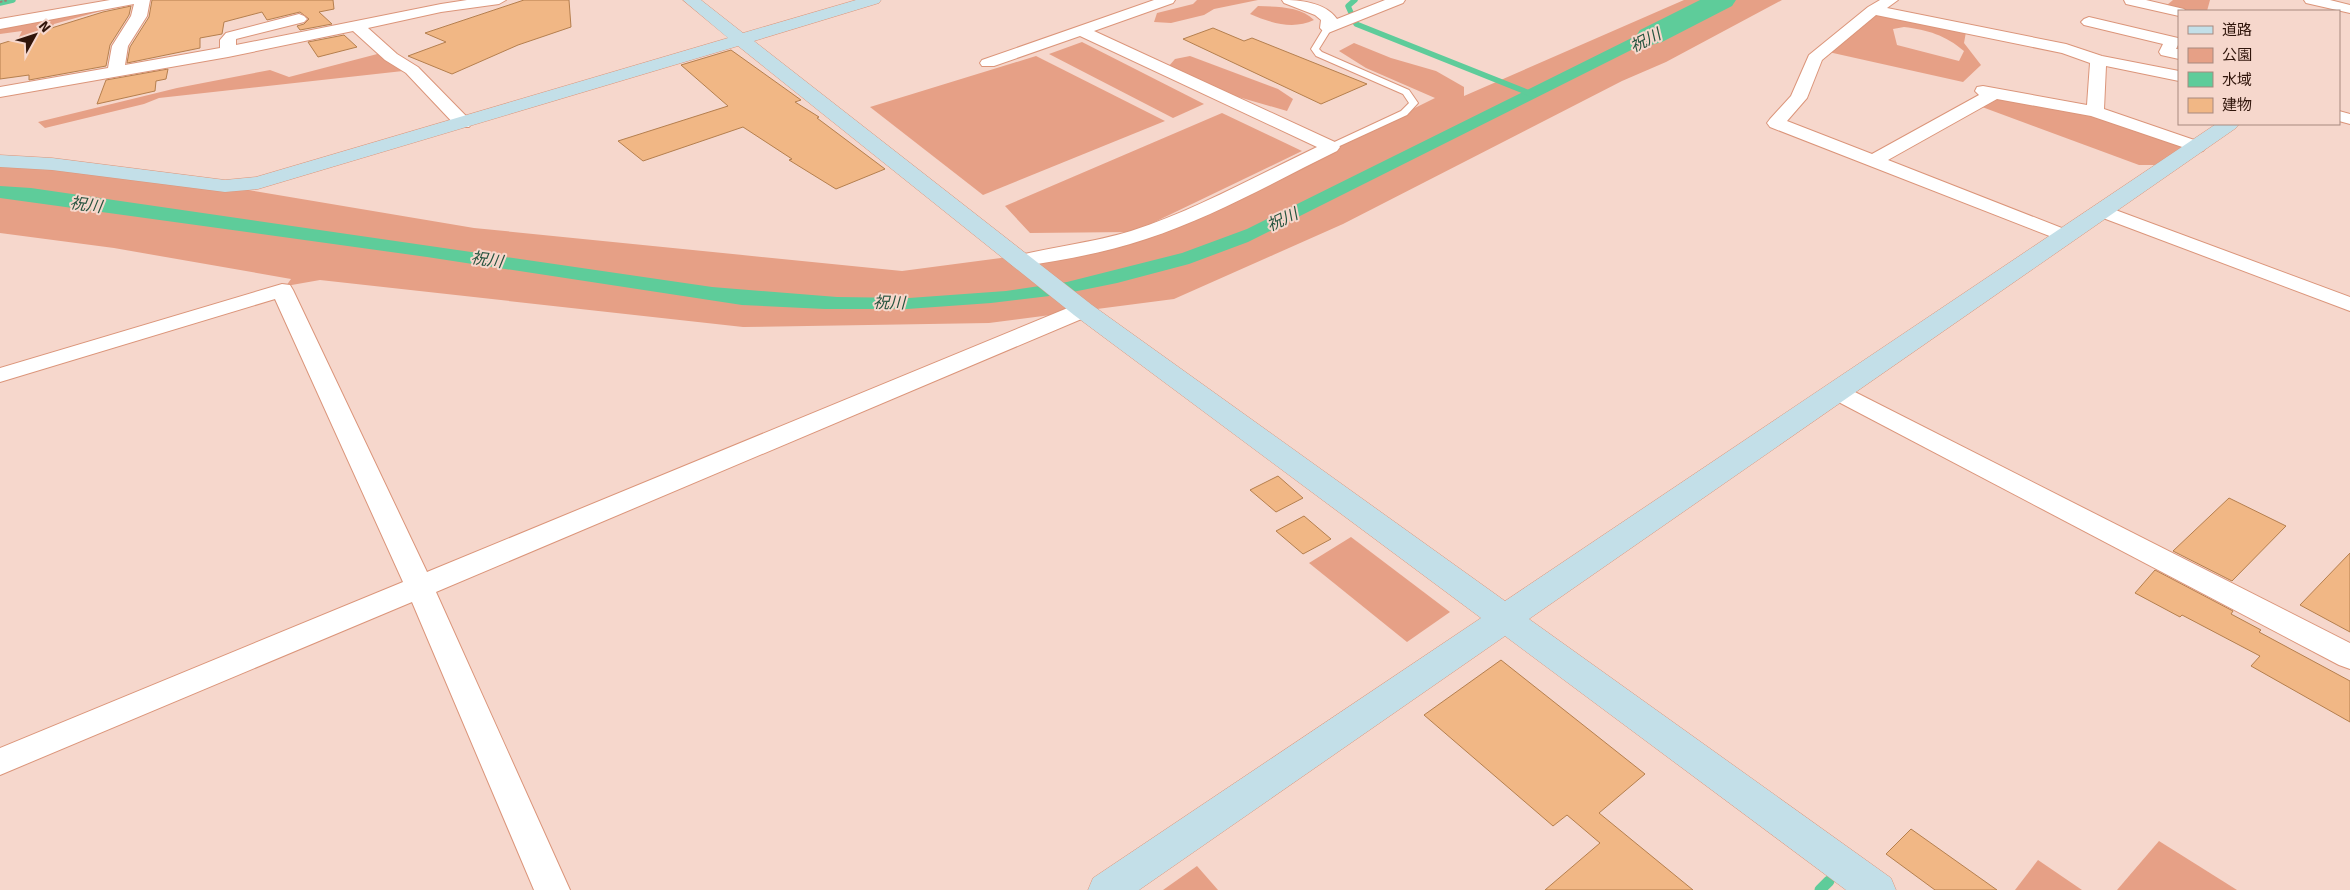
<svg xmlns="http://www.w3.org/2000/svg" width="2350" height="890" viewBox="0 0 2350 890" font-family="Signika,'Noto Sans JP',sans-serif">
  <rect width="100%" height="100%" fill="#f6d7cc"/>
  <g fill="#e6a086" fill-rule="evenodd">
    <polygon points="1197,0 1258,0 1214,9 1204,15 1171,23 1154,22 1157,13 1193,4"/>
    <polygon points="1684,0 1782,0 1666,62 1622,81 1343,224 1174,299 989,323 743,327 320,280 286,286 291,279 114,248 0,233 0,164 225,186 474,228 902,271 1099,245 1131,232 1030,233 1005,206 1222,113 1302,151 1140,229 1251,189 1435,98 1366,68 1339,51 1354,43 1391,58 1436,71 1464,87 1464,96"/>
    <polygon points="2173,0 2210,0 2207,11 2177,12 2167,5"/>
    <path d="M1258,6c19,1 42,0 56,14 -21,10 -43,3 -64,-6z"/>
    <polygon points="100,9 101,11 54,24 42,47 16,43 22,31 0,34 0,28"/>
    <path d="M1873,10l93,22 -2,11 17,22 -18,17 -139,-31zM1904,27c24,3 41,8 60,24l-5,10 -62,-16 -4,-16z"/>
    <polygon points="1082,42 1204,104 1173,118 1049,54"/>
    <polygon points="385,52 412,70 159,98 144,104 45,128 38,122 177,88 270,70 289,77"/>
    <polygon points="1036,56 1165,121 983,195 870,107"/>
    <polygon points="1190,56 1278,89 1293,99 1287,111 1235,96 1168,67 1175,59"/>
    <polygon points="1995,93 2071,107 2185,143 2170,165 2139,165 1974,104"/>
    <polygon points="1351,537 1450,612 1407,642 1309,563"/>
    <polygon points="2159,841 2237,890 2117,890"/>
    <polygon points="2038,860 2082,890 2015,890"/>
    <polygon points="1197,866 1218,890 1163,890"/>
  </g>
  <polygon fill="#5ecc9a" points="1708,0 1713,9 1248,242 1189,264 1117,283 1058,295 991,303 907,309 825,309 742,305 427,257 0,198 0,186 31,188 712,287 837,297 909,298 1006,291 1067,282 1182,253 1247,229"/>
  <g fill="none" stroke-linecap="round" stroke-linejoin="round">
    <g stroke="#5ecc9a" stroke-width="5.5">
      <polyline points="1355,0 1348,6 1356,24 1534,95"/>
      <polyline points="0,3 13,0"/>
    </g>
    <polyline stroke="#5ecc9a" stroke-width="11" points="1820,890 1829,881"/>
    <polygon fill="#5ecc9a" fill-rule="evenodd" points="1700,0 1736,0 1732,6 1662,42 1651,45 1640,42 1636,36 1640,30"/>
  </g>
  <g fill="#f1b785" stroke="#b57f4e">
    <polygon points="152,0 333,0 334,9 319,12 332,24 300,30 297,26 304,24 309,19 300,12 267,20 262,12 224,22 222,34 200,38 200,48 127,63 130,47 149,17"/>
    <polygon points="524,0 569,0 571,27 518,45 452,74 408,56 446,42 425,33"/>
    <polygon points="131,6 129,15 110,45 106,66 29,80 29,75 0,79 0,44 103,12"/>
    <polygon points="1213,28 1244,41 1252,38 1367,84 1321,104 1183,39"/>
    <polygon points="344,35 357,47 318,57 308,42"/>
    <polygon points="731,50 801,100 795,102 819,117 817,118 885,169 836,189 789,160 792,159 743,127 643,161 618,141 728,106 681,65"/>
    <polygon points="168,69 166,79 156,81 155,91 97,104 106,80"/>
    <polygon points="1278,476 1303,498 1276,512 1250,490"/>
    <polygon points="2229,498 2286,526 2232,581 2173,551"/>
    <polygon points="1304,516 1331,539 1303,554 1276,531"/>
    <polygon points="2350,553 2350,632 2300,605"/>
    <polygon points="2155,570 2233,611 2231,614 2261,630 2259,632 2350,681 2350,722 2251,666 2260,656 2182,615 2180,617 2135,593"/>
    <polygon points="1501,660 1645,774 1599,813 1693,890 1545,890 1600,843 1567,815 1553,826 1424,715"/>
    <polygon points="1911,829 1997,890 1935,890 1886,854"/>
  </g>
  <g fill="none" stroke-linecap="round" stroke-linejoin="round">
    <g stroke="#db957a" stroke-width="2">
      <polygon id="lane" points="1325,26 1332,28 1319,49 1322,52 1409,90 1418,103 1407,115 1331,150 1326,147 1328,145 1401,111 1409,103 1403,94 1316,56 1311,49"/>
    </g>
    <g stroke="#db957a" stroke-width="2">
      <g id="street">
        <polygon points="110,0 150,0 147,16 128,46 125,65 220,48 220,40 226,33 299,14 304,16 307,19 304,22 236,39 236,45 441,4 467,0 506,0 499,4 441,12 368,28 397,54 418,67 469,119 472,123 469,127 457,127 406,73 385,60 353,31 228,57 0,97 0,87 108,68 112,46 131,16 134,4 0,29 0,19"/>
        <path d="M1154,0h21l-2,3 -79,28 243,112 3,4 -3,4c-63,31 -124,66 -191,88 -41,14 -84,21 -127,28l-7,-2 -3,-4 3,-4c39,-10 80,-14 119,-26 65,-21 125,-55 186,-84l-237,-111 -86,30h-12l-2,-3 2,-3z"/>
        <path d="M1282,0c18,0 43,2 55,19l48,-19h20l-2,3 -75,30 -5,-2 -3,-3 1,-8 -6,-5 -31,-12z"/>
        <path d="M1880,0h18l-11,8 179,36 36,12 77,15v10l-73,-15 -2,43 99,34 3,4 -3,4 -6,1 -106,-36 -94,-17 -109,61 184,72 3,4 -3,4 -7,2 -295,-115 -3,-4 3,-4 21,-23 18,-41 59,-48zM1876,15l186,38 28,10 -3,42 -104,-19 -6,1 -2,4 4,4 -107,59 -85,-33 20,-23 15,-38z"/>
        <polygon points="2124,0 2146,0 2184,9 2186,11 2179,11 2179,16 2126,4"/>
        <polygon points="2304,0 2330,0 2350,5 2350,13 2306,3"/>
        <polygon points="2089,17 2178,38 2179,43 2176,49 2179,49 2179,59 2161,55 2159,52 2163,44 2084,25 2081,22 2084,19"/>
        <polygon points="2339,111 2350,114 2350,124 2339,121"/>
        <polygon points="2102,205 2350,297 2350,311 2095,215 2092,211 2095,207"/>
        <polygon points="282,284 290,285 293,290 427,572 1075,305 1083,303 1091,305 1094,310 1091,315 436,592 570,890 534,890 412,602 0,775 0,748 403,582 275,299 0,382 0,368"/>
        <polygon points="1837,385 1845,387 2350,643 2350,669 2339,665 1829,397 1825,392 1829,387"/>
      </g>
    </g>
    <g stroke="#db957a" stroke-width="1">
      <polygon id="secondary" points="683,0 701,0 743,33 856,0 881,0 879,3 754,41 1092,305 1505,601 2216,124 2239,124 2236,128 1529,619 1891,878 1896,890 1846,890 1505,636 1139,890 1088,890 1093,878 1481,618 1074,315 738,46 258,189 225,192 52,170 0,167 0,155 52,158 225,180 256,177 728,38"/>
    </g>
    <polyline stroke="#9d8075" stroke-width="2" stroke-dasharray="2.5 2" stroke-linecap="butt" points="0,2 8,0"/>
    <use href="#lane" fill="#fff" fill-rule="evenodd"/>
    <use href="#street" fill="#fff" fill-rule="evenodd"/>
    <use href="#secondary" fill="#c3dfe8" fill-rule="evenodd"/>
  </g>
  <g text-anchor="middle" stroke-width="4" stroke-linejoin="round" paint-order="stroke">
    <g font-size="16" font-style="italic" fill="#25533e" stroke="#f6d7cc">
      <text transform="translate(1645 40) rotate(-27)" y="6">祝川</text>
      <text transform="translate(86 204) rotate(8)" y="6">祝川</text>
      <text transform="translate(1282 219) rotate(-25)" y="6">祝川</text>
      <text transform="translate(487 259) rotate(8)" y="6">祝川</text>
      <text transform="translate(889 302) rotate(1)" y="6">祝川</text>
    </g>
  </g>
  <rect x="2178" y="10" width="162" height="115" fill="#f6d7cc" stroke="#a7897f"/>
  <rect x="2188" y="26" width="25" height="8" fill="#c3dfe8" stroke="#a7897f"/>
  <text x="2222" y="35" font-size="15" fill="#30150b">道路</text>
  <rect x="2188" y="48" width="25" height="15" fill="#e6a086" stroke="#a7897f"/>
  <text x="2222" y="60" font-size="15" fill="#30150b">公園</text>
  <rect x="2188" y="72" width="25" height="15" fill="#5ecc9a" stroke="#a7897f"/>
  <text x="2222" y="85" font-size="15" fill="#30150b">水域</text>
  <rect x="2188" y="98" width="25" height="15" fill="#f1b785" stroke="#a7897f"/>
  <text x="2222" y="110" font-size="15" fill="#30150b">建物</text>
  <g transform="translate(35 35) rotate(50)" stroke="#f6d7cc" stroke-width="4" paint-order="stroke">
  <path d="M0-4L9 19L0 12L-9 19Z" fill="#30150b"/>
  <text y="-8" font-size="14" font-weight="bold" text-anchor="middle" fill="#30150b">N</text>
  </g>
</svg>
